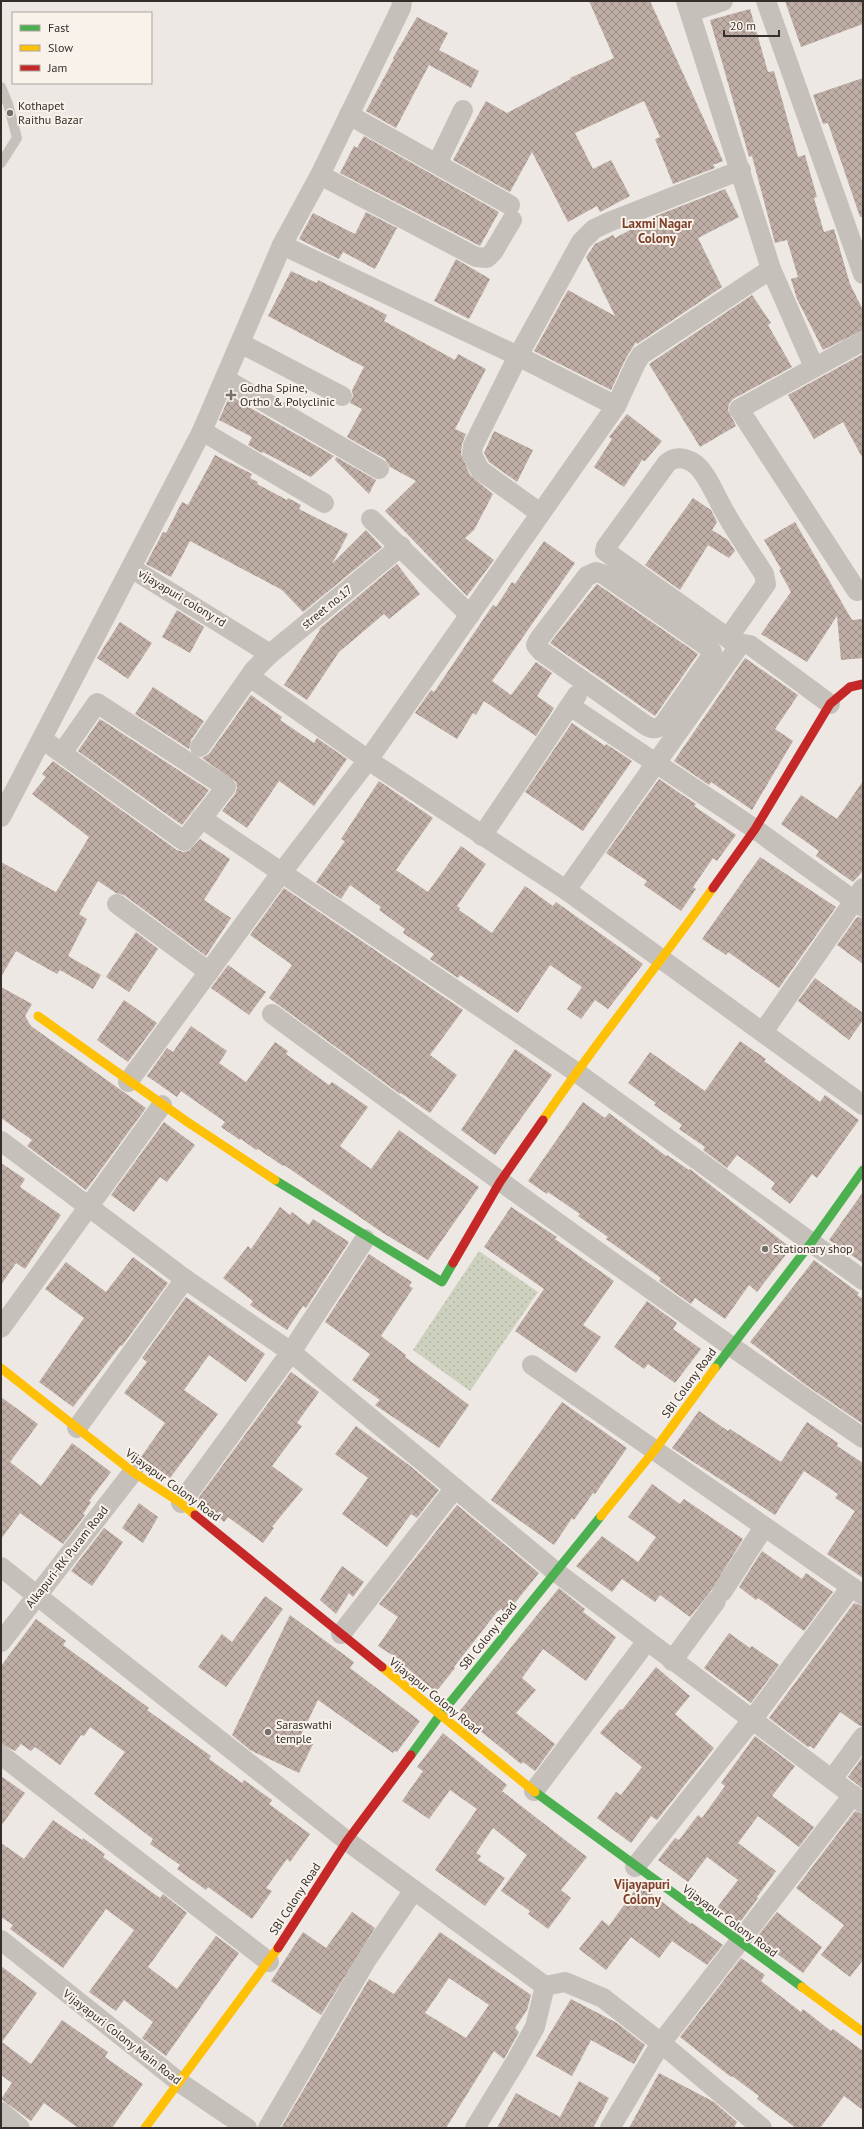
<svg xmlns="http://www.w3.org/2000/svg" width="864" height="2129" viewBox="0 0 864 2129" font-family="'PT Sans',sans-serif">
  <defs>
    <pattern id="park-dots" width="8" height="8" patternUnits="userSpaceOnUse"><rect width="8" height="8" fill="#cdd1be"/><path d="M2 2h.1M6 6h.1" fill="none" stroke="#b1b4a3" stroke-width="1.8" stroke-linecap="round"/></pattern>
    <pattern id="building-cross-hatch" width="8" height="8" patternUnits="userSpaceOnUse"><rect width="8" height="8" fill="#bfaea6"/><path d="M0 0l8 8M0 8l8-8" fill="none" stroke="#9c8e87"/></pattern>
  </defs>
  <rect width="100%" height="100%" fill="#ede8e3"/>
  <polygon fill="url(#park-dots)" points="479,1251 538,1292 470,1391 413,1350"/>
  <g fill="url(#building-cross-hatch)" fill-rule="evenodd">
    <polygon points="589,1 650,1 723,161 713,165 715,168 673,184 655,139 660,137 644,101 575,133 593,169 611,160 630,196 600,212 597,206 568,222 532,152 510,192 453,160 486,101 507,113 571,79 570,78 614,58"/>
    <polygon points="785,1 863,1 863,24 801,47"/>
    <polygon points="750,9 768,72 774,71 798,157 805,155 817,197 814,198 824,232 834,229 850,284 863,310 863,330 823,350 797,299 791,279 798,277 787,240 775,243 752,156 749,157 710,20"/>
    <polygon points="417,17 448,33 439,50 479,71 471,88 429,65 396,128 366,111 394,59 393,58"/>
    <polygon points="863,78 863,217 860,217 828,123 823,124 813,95"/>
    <polygon points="364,136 499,212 480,246 340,173 354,146 357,148"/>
    <polygon points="725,189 739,217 698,238 722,287 637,344 636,342 626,358 611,390 534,351 568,290 615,316 586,257 595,244 613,235 615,238 658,215"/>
    <polygon points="366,212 397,228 375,269 343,252 339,259 299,239 313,213 355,234"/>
    <polygon points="456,259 490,279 469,319 434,301"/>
    <polygon points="291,271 317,283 318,280 387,315 384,321 455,360 458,354 486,369 455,429 466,434 462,444 461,454 470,475 493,494 474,530 465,538 494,560 467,596 385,511 416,481 390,467 385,459 347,437 362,409 350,403 353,396 352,390 364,367 268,316"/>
    <polygon points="752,295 771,323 768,325 792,367 733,399 729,404 728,410 736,426 700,447 649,364"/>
    <polygon points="863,354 863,459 843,422 814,439 788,395"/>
    <polygon points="230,395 254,410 334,456 311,477 263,452 262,453 248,445 252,437 219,420"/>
    <polygon points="627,414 662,441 645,461 642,460 624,487 594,467 612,439 609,437"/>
    <polygon points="494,431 533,450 517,482 489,462 484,453"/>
    <polygon points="215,455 252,474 250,478 258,482 257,484 287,500 288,498 301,505 299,509 348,534 332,564 366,530 382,547 303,612 282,590 190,541 171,577 146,564 163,532 166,533 182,502 188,505"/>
    <polygon points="336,457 376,480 369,494 335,460"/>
    <polygon points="693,498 711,510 717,522 712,530 728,540 735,551 729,558 708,545 680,590 645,565"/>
    <polygon points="795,522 852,620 863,619 863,658 841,660 837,616 807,662 761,634 791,592 779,570 781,569 764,540"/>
    <polygon points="544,541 575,563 492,681 511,695 536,662 552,673 537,696 554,708 536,736 484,701 476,715 473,713 457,739 415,713 431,690 434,692 493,605 496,607 512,582 515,584"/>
    <polygon points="397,564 420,594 389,619 384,614 339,652 307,700 284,685 320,630 319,629"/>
    <polygon points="597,584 698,654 655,716 550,643"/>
    <polygon points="177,610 204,627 190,653 162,637"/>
    <polygon points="120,622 152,643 128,679 97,658"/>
    <polygon points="745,658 798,695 775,729 793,741 752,810 711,782 709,785 674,761"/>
    <polygon points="153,687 204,721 191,740 189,749 135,714"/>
    <polygon points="251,695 282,717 280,720 314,743 317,738 347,759 314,806 279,781 247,828 222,811 235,794 237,788 236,782 202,758 209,754"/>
    <polygon points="100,719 209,790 182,825 78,751"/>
    <polygon points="572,723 605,746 606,744 632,761 583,831 525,792"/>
    <polygon points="53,761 177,850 183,852 189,851 200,839 230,859 204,900 231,918 206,956 124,895 116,893 98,881 79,914 87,919 68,956 101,975 93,989 60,970 57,974 16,951 1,977 1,862 56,892 89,837 32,794 46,777 42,774"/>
    <polygon points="659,779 696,804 694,806 736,835 717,861 713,858 693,887 696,889 681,911 644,885 647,881 606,853"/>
    <polygon points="379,781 433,818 396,870 428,892 461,846 486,864 457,906 460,908 459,910 492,933 525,886 553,906 556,902 643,964 608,1009 595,1000 581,1019 567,1009 582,987 550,965 518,1013 460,975 458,978 430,959 434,954 403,933 405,929 379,910 381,907 350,885 341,899 316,882 345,841 341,839"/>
    <polygon points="863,781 863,871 853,882 816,856 819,851 781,824 801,795 837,819"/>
    <polygon points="760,857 836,907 779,988 728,952 726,955 702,939"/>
    <polygon points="284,888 463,1010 430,1055 457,1075 430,1113 401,1093 400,1094 269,998 292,965 250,935"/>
    <polygon points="857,917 863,918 863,964 837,945"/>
    <polygon points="136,932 158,949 129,992 106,977"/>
    <polygon points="228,965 266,992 249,1015 211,988"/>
    <polygon points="815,978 863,1013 863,1020 849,1040 798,1001"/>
    <polygon points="1,987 32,1004 25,1016 31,1026 146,1108 86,1190 27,1146 32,1140 1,1118"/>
    <polygon points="124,1000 157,1023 128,1062 97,1040"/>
    <polygon points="191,1026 227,1051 219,1063 246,1082 275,1042 288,1051 286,1054 329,1085 332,1082 368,1107 340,1146 371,1169 399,1130 479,1187 428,1260 383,1233 284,1165 283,1166 258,1149 256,1150 241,1139 240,1140 221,1127 225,1122 181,1091 177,1097 147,1076 167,1048 173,1052"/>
    <polygon points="740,1041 766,1059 764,1061 820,1102 825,1095 859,1120 817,1178 812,1174 790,1204 771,1189 775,1183 737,1155 727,1168 703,1150 705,1147 679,1129 682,1125 654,1105 656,1103 628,1083 650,1052 705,1091"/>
    <polygon points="515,1049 552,1075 495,1155 461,1130"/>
    <polygon points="583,1102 605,1118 609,1113 666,1156 667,1155 689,1170 690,1169 791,1248 757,1292 749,1285 725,1319 695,1298 691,1304 659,1281 661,1278 606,1239 608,1237 578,1216 580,1214 548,1192 547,1194 528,1181"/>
    <polygon points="164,1122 195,1145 167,1182 160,1177 134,1212 111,1195"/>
    <polygon points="1,1163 25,1179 20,1187 61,1215 25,1269 16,1263 1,1285"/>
    <polygon points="863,1192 863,1263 829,1240"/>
    <polygon points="280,1207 290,1215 292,1212 309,1225 313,1219 349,1242 306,1308 303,1306 287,1330 250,1305 253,1301 223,1278 248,1246 251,1249"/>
    <polygon points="511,1207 557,1237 555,1239 614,1281 583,1325 601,1337 576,1373 515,1331 544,1289 484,1247"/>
    <polygon points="369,1254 412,1282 409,1286 413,1288 381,1336 406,1355 405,1357 469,1405 439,1448 375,1405 380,1400 352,1380 370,1354 325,1322"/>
    <polygon points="133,1257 168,1283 122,1346 121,1345 73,1407 39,1382 84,1318 45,1289 66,1262 106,1292"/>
    <polygon points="814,1260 859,1293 857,1295 863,1299 863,1424 803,1383 750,1342"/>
    <polygon points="186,1297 265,1354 246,1382 209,1355 184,1390 218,1414 170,1478 141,1457 165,1423 124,1393 147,1362 142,1358"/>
    <polygon points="647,1301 677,1323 673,1329 701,1349 675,1383 648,1364 644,1369 614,1347"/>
    <polygon points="291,1372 319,1392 297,1423 302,1426 272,1466 303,1489 272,1527 274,1528 263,1543 228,1517 224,1522 197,1500"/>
    <polygon points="1,1397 38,1424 10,1462 41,1486 72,1443 111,1472 89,1501 91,1502 83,1514 85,1515 63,1544 20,1513 1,1539"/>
    <polygon points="562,1402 627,1448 595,1494 593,1493 574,1520 572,1518 554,1545 491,1500"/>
    <polygon points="699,1411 728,1431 730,1429 781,1462 807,1422 838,1443 837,1446 863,1463 863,1581 863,1578 827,1554 855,1511 835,1498 838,1494 804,1471 775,1515 672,1448"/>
    <polygon points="356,1426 409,1465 439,1490 417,1518 411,1514 387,1547 342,1514 368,1478 335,1454"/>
    <polygon points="652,1484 680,1504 684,1499 743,1539 711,1591 690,1617 660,1595 655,1602 622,1579 612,1592 576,1566 602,1536 638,1562 656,1537 628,1517"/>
    <polygon points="139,1503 158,1517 143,1543 122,1528"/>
    <polygon points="457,1505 539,1573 506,1614 501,1609 497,1612 454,1667 455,1668 436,1692 399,1662 400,1660 378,1646 398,1617 379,1604"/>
    <polygon points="104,1528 123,1542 92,1586 71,1571"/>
    <polygon points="762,1551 802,1579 806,1573 833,1592 804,1631 758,1598 756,1600 739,1587"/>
    <polygon points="342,1566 364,1582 353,1597 349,1593 336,1614 320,1600"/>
    <polygon points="559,1588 585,1609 583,1612 616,1637 586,1681 543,1649 522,1678 536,1690 516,1713 555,1744 535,1771 523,1762 521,1764 458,1713"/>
    <polygon points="265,1596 283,1609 226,1687 198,1667 222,1634 232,1642"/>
    <polygon points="854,1603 863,1606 863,1726 860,1726 840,1712 814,1749 810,1746 808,1747 769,1718"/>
    <polygon points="290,1615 354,1662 350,1668 420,1721 397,1752 394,1751 393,1753 318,1700 300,1737 313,1744 299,1773 250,1750 232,1735"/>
    <polygon points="36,1619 66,1641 63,1645 149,1708 147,1710 211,1756 209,1759 242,1783 244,1780 272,1800 269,1804 310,1834 290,1862 287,1859 266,1888 272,1891 252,1919 208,1887 206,1890 177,1869 180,1865 150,1844 153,1839 94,1794 125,1752 90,1727 84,1736 81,1735 60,1765 35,1747 31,1751 21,1744 15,1751 1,1744 1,1666"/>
    <polygon points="729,1633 750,1648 752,1646 779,1665 751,1703 704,1668"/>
    <polygon points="656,1667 690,1696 675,1714 714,1748 657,1820 651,1816 631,1843 597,1818 616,1792 621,1795 642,1767 600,1733 620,1709 622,1710"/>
    <polygon points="443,1733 507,1785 502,1791 587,1857 561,1890 571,1898 548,1929 528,1914 530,1911 501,1891 527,1855 493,1828 476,1853 481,1856 478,1860 505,1878 485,1906 435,1870 477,1809 450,1790 429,1819 402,1801 423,1771 417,1767"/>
    <polygon points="755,1736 795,1766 772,1796 814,1827 799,1847 758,1816 738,1843 776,1871 757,1897 758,1898 738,1925 716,1909 738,1880 707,1857 688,1882 658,1860 675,1838 679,1840 698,1815 702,1818 725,1786 721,1783"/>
    <polygon points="863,1756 863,1789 848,1777"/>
    <polygon points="1,1776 25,1793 1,1826"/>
    <polygon points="855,1811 863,1814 863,1960 850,1977 821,1955 844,1925 796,1888"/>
    <polygon points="53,1820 82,1840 83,1838 105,1854 103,1857 160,1898 163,1894 187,1913 148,1967 177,1989 216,1936 239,1953 166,2056 142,2038 153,2022 124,2000 116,2011 89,1992 134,1930 106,1909 63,1968 10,1929 13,1925 1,1917 1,1843 24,1859"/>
    <polygon points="639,1884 691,1924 692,1923 723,1945 707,1965 672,1941 659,1958 631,1937 606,1970 579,1949 602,1920 609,1926"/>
    <polygon points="352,1912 375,1928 321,2015 271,1981 303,1932 326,1948"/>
    <polygon points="777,1912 822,1947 803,1973 756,1938"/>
    <path d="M440,1932l91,63 -4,15 -12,18 4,4 -15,27 -10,-8 -48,77h-165l88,-149 25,15zM449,1978l40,27 -23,33 -41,-25z"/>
    <polygon points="741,1958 765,1975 761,1981 801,2012 803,2009 831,2031 833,2029 863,2051 863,2110 844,2096 820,2128 796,2128 757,2099 759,2096 732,2076 731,2077 680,2037"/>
    <polygon points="1,1966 37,1993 2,2042 31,2064 62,2020 108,2052 105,2057 143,2084 112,2128 78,2128 44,2103 31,2121 1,2099 12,2083 1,2075"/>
    <polygon points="571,1999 617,2023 645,2045 634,2064 591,2040 572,2076 536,2056"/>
    <polygon points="659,2073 714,2102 737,2122 734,2128 629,2128"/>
    <polygon points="579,2081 609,2098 593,2128 497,2128 516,2093 560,2117"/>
  </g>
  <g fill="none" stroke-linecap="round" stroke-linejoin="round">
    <polyline stroke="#c6c0bb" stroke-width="10" points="1,87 8,104 17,138 1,163"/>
    <g stroke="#c6c0bb" stroke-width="20">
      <polyline points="686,1 771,269 814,367"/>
      <polyline points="766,1 863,274"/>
      <polyline points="690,12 723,1"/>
      <polyline points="349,115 510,205"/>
      <polyline points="437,164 463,110"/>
      <polyline points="320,175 476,257 487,258 493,252 512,220"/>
      <polyline points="282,245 518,356 616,406"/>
      <polyline points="240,343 342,396"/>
      <polyline points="225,379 379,469"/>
      <polyline points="202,431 324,503"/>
      <polyline points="540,513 480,470 472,455 473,446 518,356 581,242 594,229 609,222 741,170"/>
      <polyline points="371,519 470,615"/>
      <polyline points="131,568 270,654"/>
      <path d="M596,572l7,2 105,73 4,5 -2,6 -47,67c-8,5 -12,4 -19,-1l-103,-73 -5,-6 3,-6 48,-63z"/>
      <polyline points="857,591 739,409 863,341"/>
      <path d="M728,638l38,-54 -2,-10c-13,-20 -26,-39 -38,-60 -9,-14 -18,-40 -31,-50 -10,-7 -20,-8 -28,-1l-61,84 -1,4 134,95"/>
      <polyline points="250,677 368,760 566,890 863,1105"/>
      <polyline points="570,706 755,829 863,907"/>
      <polyline points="42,739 184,841 226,787 97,703 62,753"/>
      <polyline points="200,747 254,670 270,654 401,546"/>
      <polyline points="1,817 202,431 282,245 320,175 401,8 402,1"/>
      <polyline points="201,818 576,1072 863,1280"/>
      <polyline points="482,836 577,695"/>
      <polyline points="566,890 739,646 744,644 750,645 830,704"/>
      <polyline points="117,904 209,972"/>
      <path d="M272,1014c195,144 391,287 591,424"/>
      <polyline points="763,1032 863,888"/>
      <polyline points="128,1082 282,872 368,760 616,406 636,363 641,355 771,269"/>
      <polyline points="1,1141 185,1279 291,1352 556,1572 863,1803"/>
      <polyline points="1,1328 162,1105"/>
      <polyline points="532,1365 863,1595"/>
      <polyline points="77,1428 185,1279"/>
      <polyline points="181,1503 291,1352 365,1239"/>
      <polyline points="1,1567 347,1841 545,1986"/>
      <polyline points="722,1592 764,1527"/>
      <polyline points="341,1634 455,1488"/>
      <polyline points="1,1642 133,1472"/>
      <polyline points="672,1661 716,1601"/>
      <polyline points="1,1755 269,1962"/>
      <polyline points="833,1778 863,1737"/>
      <polyline points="534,1791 647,1641"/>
      <polyline points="635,1867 752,1720 851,1587"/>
      <polyline points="1,1940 179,2082 247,2128"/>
      <polyline points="1,2112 20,2128"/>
      <polyline points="268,2128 367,1959 414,1890"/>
      <polyline points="475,2128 516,2061 535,2027 545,1986 565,1982 603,1998 661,2043 762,2128"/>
      <polyline points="610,2128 661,2043 853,1795"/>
    </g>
    <g stroke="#4caf50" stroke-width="9">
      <polyline points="275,1180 442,1282 453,1263"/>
      <polyline points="715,1368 811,1243 863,1170"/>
      <polyline points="411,1755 440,1715 601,1516"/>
      <polyline points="535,1792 802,1987"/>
    </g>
    <g stroke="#ffc107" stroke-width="9">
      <polyline points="38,1016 186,1121 275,1180"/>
      <path d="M543,1120c54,-79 115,-154 170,-232"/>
      <polyline points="1,1368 133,1472 181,1503 195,1515"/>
      <polyline points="601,1516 654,1451 715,1368"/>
      <polyline points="382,1667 535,1792"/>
      <polyline points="802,1987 863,2032"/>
      <polyline points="145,2128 278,1948"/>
    </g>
    <g stroke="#c62828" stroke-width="9">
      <polyline points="713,888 755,829 830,704 850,687 863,684"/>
      <polyline points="453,1263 500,1182 543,1120"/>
      <polyline points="195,1515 382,1667"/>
      <polyline points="278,1948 347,1841 411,1755"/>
    </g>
  </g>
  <g fill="#766f6b" stroke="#f8f2eb" stroke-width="1.5">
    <circle cx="10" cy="113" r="4"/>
    <path d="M229 389h4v4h4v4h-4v4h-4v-4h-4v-4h4z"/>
    <circle cx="765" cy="1249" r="4"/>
    <circle cx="268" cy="1732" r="4"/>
  </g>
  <g text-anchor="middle" stroke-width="4" stroke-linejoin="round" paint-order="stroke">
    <g font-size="12" fill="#362e2a" stroke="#f8f2eb" text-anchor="start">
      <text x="18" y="110">Kothapet<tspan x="18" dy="14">Raithu Bazar</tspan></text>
      <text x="240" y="392">Godha Spine,<tspan x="240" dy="14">Ortho &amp; Polyclinic</tspan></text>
      <text x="773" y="1253">Stationary shop</text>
      <text x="276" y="1729">Saraswathi<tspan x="276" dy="14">temple</tspan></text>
    </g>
    <g font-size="12" fill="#362e2a" stroke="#f8f2eb">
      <text transform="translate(182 598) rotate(31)" y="4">vijayapuri colony rd</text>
      <text transform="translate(327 607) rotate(-39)" y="4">street no.17</text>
      <text transform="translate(689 1383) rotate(-54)" y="4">SBI Colony Road</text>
      <text transform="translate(173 1485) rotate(36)" y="4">Vijayapur Colony Road</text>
      <text transform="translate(67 1557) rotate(-52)" y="4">Alkapuri-RK Puram Road</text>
      <text transform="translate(488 1636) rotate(-51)" y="4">SBI Colony Road</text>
      <text transform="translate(435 1696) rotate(39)" y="4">Vijayapur Colony Road</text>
      <text transform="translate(295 1899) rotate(-57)" y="4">SBI Colony Road</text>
      <text transform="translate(730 1921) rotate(36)" y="4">Vijayapur Colony Road</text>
      <text transform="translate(122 2037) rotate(38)" y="4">Vijayapuri Colony Main Road</text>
    </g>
    <g font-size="13" font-weight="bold" fill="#7e402a" stroke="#f8f2eb">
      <text x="657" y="228">Laxmi Nagar<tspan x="657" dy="15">Colony</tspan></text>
      <text x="642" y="1889">Vijayapuri<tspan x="642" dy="15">Colony</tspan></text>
    </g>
  </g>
  <rect width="864" height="2129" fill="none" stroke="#362e2a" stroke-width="4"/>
  <rect x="12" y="12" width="140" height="72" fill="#f8f2eb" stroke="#aaa49e"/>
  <rect x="20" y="25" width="20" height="6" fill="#4caf50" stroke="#aaa49e"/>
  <text x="48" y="32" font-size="12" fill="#362e2a">Fast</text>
  <rect x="20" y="45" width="20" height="6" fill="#ffc107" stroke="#aaa49e"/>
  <text x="48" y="52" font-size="12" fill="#362e2a">Slow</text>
  <rect x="20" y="65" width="20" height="6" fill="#c62828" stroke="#aaa49e"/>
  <text x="48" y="72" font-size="12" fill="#362e2a">Jam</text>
  <path d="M724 30v6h55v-6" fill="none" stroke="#362e2a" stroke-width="2"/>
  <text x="730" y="30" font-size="12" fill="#362e2a" stroke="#f8f2eb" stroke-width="3" paint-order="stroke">20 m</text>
</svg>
